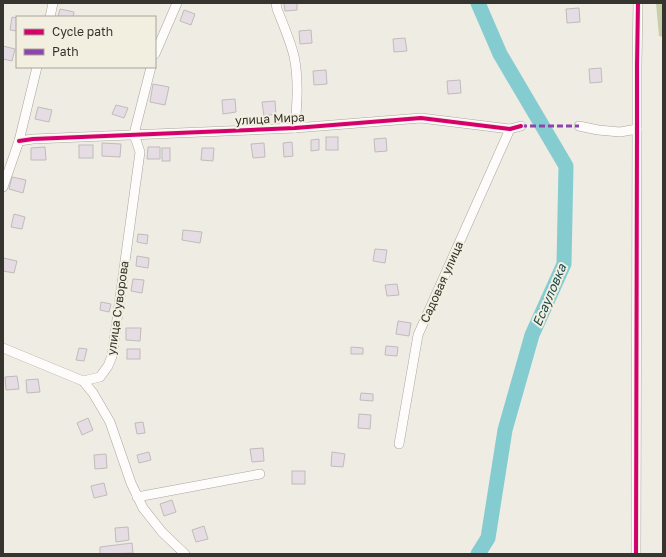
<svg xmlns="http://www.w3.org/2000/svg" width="666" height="557" viewBox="0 0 666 557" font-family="'Golos Text',sans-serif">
  <rect width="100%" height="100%" fill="#efece4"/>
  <polygon fill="#c5d0a6" points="656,3 663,3 663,37 659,36"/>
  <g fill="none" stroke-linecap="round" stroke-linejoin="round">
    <polyline stroke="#85ccd0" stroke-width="15" points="478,554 488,538 505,430 532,335 564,264 566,166 500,54 478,3"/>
  </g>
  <g fill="#e6dce4" stroke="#bfbcbb">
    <polygon points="284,3 297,3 297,10 285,11"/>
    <polygon points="579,8 580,22 567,23 566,9"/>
    <polygon points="60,9 74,12 73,17 58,17"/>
    <polygon points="184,10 195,14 191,25 180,21"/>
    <polygon points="12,17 17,18 17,31 10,30"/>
    <polygon points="311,30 312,43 300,44 299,31"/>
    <polygon points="405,38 407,51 394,52 393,39"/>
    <polygon points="3,46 15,49 12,61 3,59"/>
    <polygon points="601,68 602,82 590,83 589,69"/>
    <polygon points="326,70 327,84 314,85 313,71"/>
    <polygon points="460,80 461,93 448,94 447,81"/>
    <polygon points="153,84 169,87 165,105 150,102"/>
    <polygon points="235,99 236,112 223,114 222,100"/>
    <polygon points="275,101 276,114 264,116 262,102"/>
    <polygon points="116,105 128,108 124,118 112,114"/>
    <polygon points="38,107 52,110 49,122 35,119"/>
    <rect x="326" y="137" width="12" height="13"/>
    <polygon points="386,138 387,151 375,152 374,139"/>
    <polygon points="319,139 319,150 311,151 311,140"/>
    <polygon points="292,142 293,156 284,157 283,143"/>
    <polygon points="102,143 121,144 120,157 102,156"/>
    <polygon points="264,143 265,157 253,158 251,144"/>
    <rect x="79" y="145" width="14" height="13"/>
    <polygon points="45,147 46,160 31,160 31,148"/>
    <polygon points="148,147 160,147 160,159 147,159"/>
    <rect x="162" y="148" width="8" height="13"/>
    <polygon points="202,148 214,148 213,161 201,160"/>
    <polygon points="12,177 26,180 23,193 9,189"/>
    <polygon points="14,214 25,217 22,229 11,227"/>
    <polygon points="183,230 202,232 200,243 182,240"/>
    <polygon points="138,234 148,235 147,244 137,242"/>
    <polygon points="375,249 387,250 385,263 373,261"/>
    <polygon points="137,256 149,258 148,268 136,266"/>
    <polygon points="3,258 17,261 14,273 3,271"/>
    <polygon points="133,279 144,280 142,293 131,291"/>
    <polygon points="397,284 399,295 387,296 385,285"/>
    <polygon points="101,302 111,304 109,312 100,310"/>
    <polygon points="398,321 411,323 409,336 396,334"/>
    <polygon points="126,328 141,328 140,341 126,340"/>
    <polygon points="386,346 398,347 397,356 385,355"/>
    <polygon points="351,347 363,348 363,354 351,354"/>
    <polygon points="79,348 87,349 84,361 76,360"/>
    <rect x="127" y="349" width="13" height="10"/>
    <polygon points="17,376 19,389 6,390 5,377"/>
    <polygon points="38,379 40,392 27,393 26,380"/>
    <polygon points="361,393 373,394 373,401 360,400"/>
    <polygon points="359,414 371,415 370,429 358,428"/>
    <polygon points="88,418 93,430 82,435 77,423"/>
    <polygon points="143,422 145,433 137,434 135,423"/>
    <polygon points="263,448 264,461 252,462 250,449"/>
    <polygon points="149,452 151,460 139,463 137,455"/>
    <polygon points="332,452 345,454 343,467 331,466"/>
    <polygon points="106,454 107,468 95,469 94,455"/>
    <rect x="292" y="471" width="13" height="13"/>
    <polygon points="104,483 107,495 94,498 91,486"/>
    <polygon points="172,500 176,512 164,516 160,504"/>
    <polygon points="204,526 208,539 196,542 192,530"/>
    <polygon points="128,527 129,540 116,542 115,528"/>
    <polygon points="132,543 133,553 100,554 100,547"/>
  </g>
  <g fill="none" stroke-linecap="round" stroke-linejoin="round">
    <g stroke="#a8a59f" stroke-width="10">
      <g id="minor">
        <path d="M276,3l1,6c6,15 13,31 17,47 5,24 3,48 1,72"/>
        <polyline points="50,17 53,3"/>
        <polyline points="155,54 177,3"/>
        <polyline points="579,126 598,130 620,132 637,129"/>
        <polyline points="19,141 33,139 295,128 421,118 510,129 521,126"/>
        <polyline points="3,187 19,141 37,67"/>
        <polyline points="3,348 83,381"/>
        <polyline points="83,381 100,377 108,366 112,356 140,152 134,134 151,67"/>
        <polyline points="83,381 93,393 110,422 131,483 143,508 162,532 185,554"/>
        <polyline points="399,444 418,335 510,129"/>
        <polyline points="137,497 260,474"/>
        <polyline points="636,554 637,129 637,65 638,3"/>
      </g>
    </g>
    <use href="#minor" stroke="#fdfcfb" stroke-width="9"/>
    <polyline stroke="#8e44ad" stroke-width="3" stroke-dasharray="6 3" stroke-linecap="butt" points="521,126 579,126"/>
    <g stroke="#f3efe0" stroke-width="6">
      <g id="cycleway">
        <polyline points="19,141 33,139 295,128 421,118 510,129 521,126"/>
        <polyline points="636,554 637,129 637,65 638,3"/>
      </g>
    </g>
    <use href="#cycleway" stroke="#d6006c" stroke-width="4"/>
  </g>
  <g text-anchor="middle" stroke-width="4" stroke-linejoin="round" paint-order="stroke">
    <g font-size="12" fill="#36342f" stroke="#f3efe0">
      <text transform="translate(270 119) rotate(-3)" y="4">улица Мира</text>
      <text transform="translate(442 282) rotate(-66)" y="4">Садовая улица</text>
      <text transform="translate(118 308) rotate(-82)" y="4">улица Суворова</text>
    </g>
    <g font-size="13" font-style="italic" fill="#1c4a4e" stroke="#f3efe0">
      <text transform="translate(549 295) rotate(-67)" y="5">Есауловка</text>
    </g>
  </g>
  <rect width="666" height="557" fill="none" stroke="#36342f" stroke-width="8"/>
  <rect x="16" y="16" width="140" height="52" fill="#f3efe0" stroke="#a7a499"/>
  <rect x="24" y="29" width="20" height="6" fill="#d6006c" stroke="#a7a499"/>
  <text x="52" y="36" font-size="12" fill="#36342f">Cycle path</text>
  <rect x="24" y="49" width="20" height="6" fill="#8e44ad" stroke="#a7a499"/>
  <text x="52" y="56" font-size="12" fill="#36342f">Path</text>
</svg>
